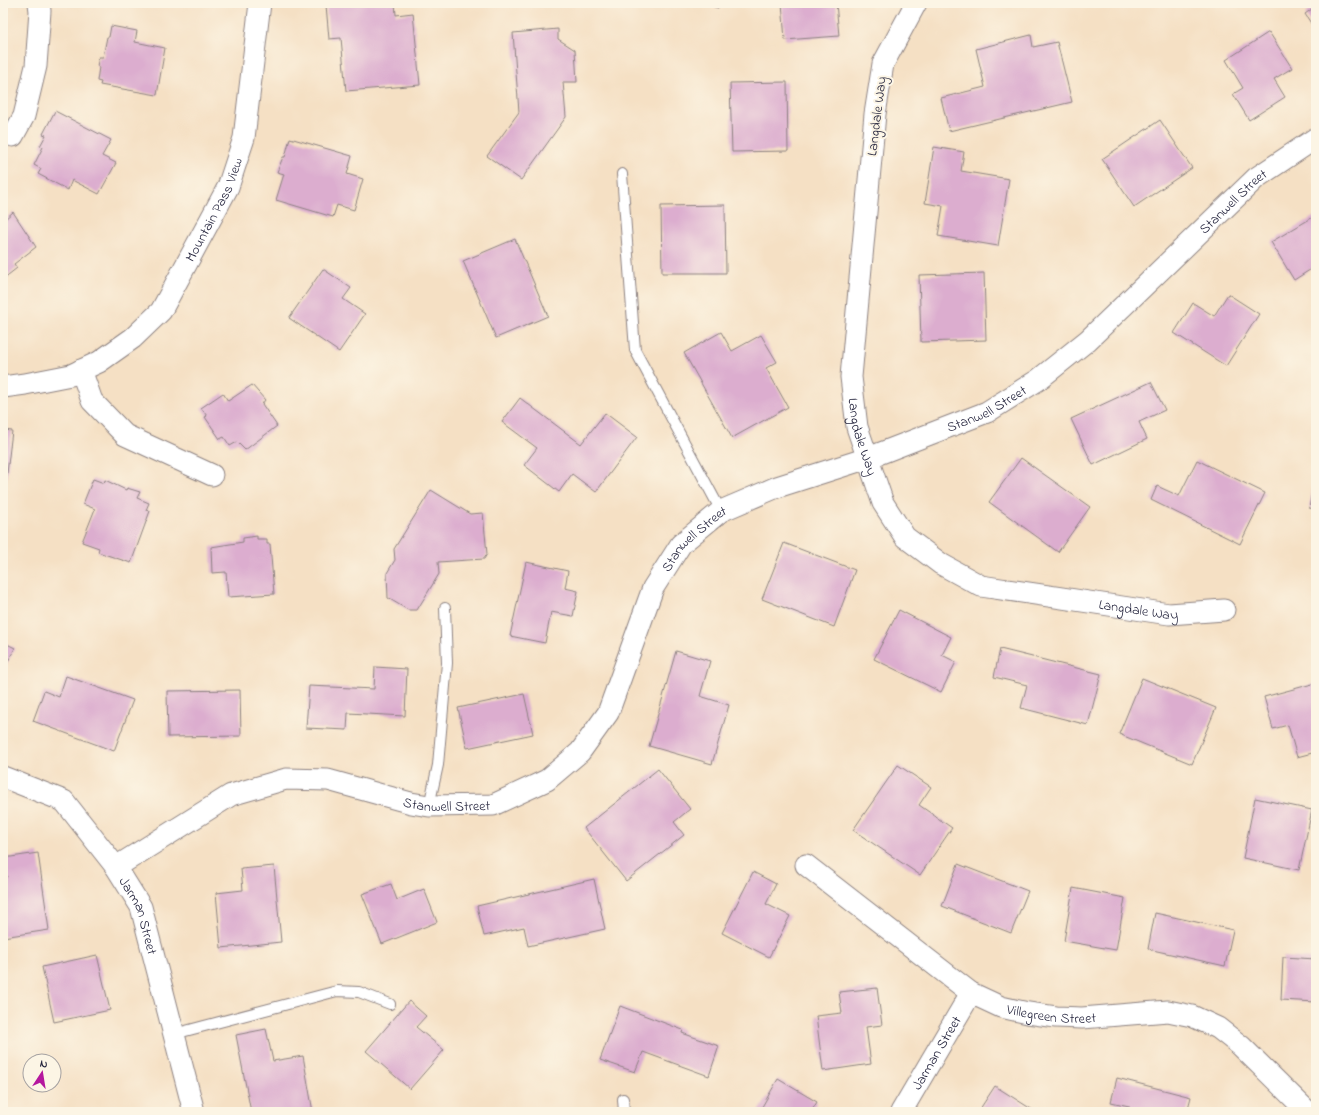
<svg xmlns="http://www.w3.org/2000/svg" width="1319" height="1115" viewBox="0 0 1319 1115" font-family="'Indie Flower',sans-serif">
  <rect width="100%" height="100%" fill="#fcf5e5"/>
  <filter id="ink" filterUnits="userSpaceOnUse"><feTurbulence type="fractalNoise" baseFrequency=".025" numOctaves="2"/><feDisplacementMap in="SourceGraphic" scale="8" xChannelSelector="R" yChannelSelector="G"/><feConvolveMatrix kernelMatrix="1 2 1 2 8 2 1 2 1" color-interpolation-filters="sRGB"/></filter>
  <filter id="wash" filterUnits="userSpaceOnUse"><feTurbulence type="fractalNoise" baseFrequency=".012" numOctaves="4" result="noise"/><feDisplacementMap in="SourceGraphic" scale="16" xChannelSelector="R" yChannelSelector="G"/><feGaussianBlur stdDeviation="0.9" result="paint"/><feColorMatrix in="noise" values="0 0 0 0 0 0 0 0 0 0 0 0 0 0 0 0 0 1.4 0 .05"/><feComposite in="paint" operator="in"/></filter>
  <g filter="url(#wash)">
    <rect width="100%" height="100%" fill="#f5e0c4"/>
    <g id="blocks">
      <g fill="#dcadcf">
        <polygon points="345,3 395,3 396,15 413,13 420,85 346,91 341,38 329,39 326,5"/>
        <polygon points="701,3 719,3 718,8"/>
        <polygon points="782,3 836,3 839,36 785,40"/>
        <polygon points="1316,6 1316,31 1305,14"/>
        <polygon points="111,26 137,31 135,42 165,48 157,95 100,85 101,82 97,81 99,67 97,66 99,57 103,57 107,37 109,37"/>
        <polygon points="558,29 558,39 575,50 577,82 563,82 566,117 521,180 487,156 519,112 513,33"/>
        <polygon points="1269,32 1292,68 1274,79 1285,97 1249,120 1233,94 1243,88 1226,60"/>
        <polygon points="1031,35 1033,47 1057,42 1072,102 949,131 941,98 985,87 976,49"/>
        <polygon points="787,82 788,151 732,152 730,83"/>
        <polygon points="55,111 111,140 102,156 116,163 99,194 72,180 68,190 38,174 41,169 34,165 43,147 40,146 46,135 43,134"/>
        <polygon points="1160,120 1192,168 1134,207 1102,159"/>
        <polygon points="290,138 352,156 347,174 363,179 354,210 337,205 333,217 276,200 284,174 277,172 283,157 285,157"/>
        <polygon points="934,147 964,152 961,171 1009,179 998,246 938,236 943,206 925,203"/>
        <polygon points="725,205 726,273 662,273 661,206"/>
        <polygon points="13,212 36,247 14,264 17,268 3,279 3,218 4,220"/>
        <polygon points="1315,216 1316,218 1316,266 1294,280 1271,242"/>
        <polygon points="515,239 548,316 496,338 463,261"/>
        <polygon points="323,269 351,288 343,299 365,314 339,352 289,318"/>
        <polygon points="984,273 986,340 921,342 919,275"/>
        <polygon points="1228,294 1259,314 1226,366 1174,333 1193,303 1214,316"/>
        <polygon points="721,332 732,351 761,335 777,362 766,368 788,407 732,438 684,353"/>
        <polygon points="1151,382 1165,410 1139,422 1147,439 1093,465 1071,419"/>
        <polygon points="252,385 265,400 262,404 277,426 245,450 237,442 230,446 224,437 220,439 205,417 207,416 201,408 223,393 228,401"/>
        <polygon points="520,398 581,444 605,413 637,437 596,492 572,474 559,492 524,465 537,448 502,422"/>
        <polygon points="3,430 12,431 4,499 3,499"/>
        <polygon points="1021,458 1090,507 1058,552 989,502"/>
        <polygon points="1197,460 1265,493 1240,544 1151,500 1157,486 1179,496"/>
        <polygon points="1315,477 1316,477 1316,509 1309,508"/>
        <polygon points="93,479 104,483 105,480 126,490 127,488 140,492 137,498 149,503 146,510 150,511 131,563 98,552 99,548 82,542 95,509 83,504"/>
        <polygon points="431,490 470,514 483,513 487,554 484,559 438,562 439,574 417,610 408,610 388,598 387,573 395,560 394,549"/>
        <polygon points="257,536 257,539 267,539 267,544 270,544 274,594 228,597 226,572 212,573 211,547 243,542 243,538"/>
        <polygon points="784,543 855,570 834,627 762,599"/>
        <polygon points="526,562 568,571 565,588 578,591 573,616 551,612 545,643 510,636"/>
        <polygon points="899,610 951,637 942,655 956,662 941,692 874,659"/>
        <polygon points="3,642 15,648 3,671"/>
        <polygon points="1000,649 1101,674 1088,725 1021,708 1027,685 994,677"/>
        <polygon points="676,651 710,661 700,696 729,705 712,764 649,746"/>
        <polygon points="375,667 407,669 405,716 348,713 347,730 306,728 309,686 374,689"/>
        <polygon points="66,676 133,700 114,751 33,721 44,691 59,697"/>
        <polygon points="1142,678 1216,708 1192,764 1119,734"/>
        <polygon points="1316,683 1316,752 1297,757 1288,725 1273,729 1264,697"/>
        <polygon points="240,690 241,736 168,737 167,691"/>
        <polygon points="524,694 533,734 467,748 458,708"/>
        <polygon points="898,765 931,787 919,805 952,828 920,875 853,830"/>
        <polygon points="658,769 690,809 674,822 684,835 626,881 584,828"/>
        <polygon points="1255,798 1312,810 1299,870 1243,858"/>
        <polygon points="38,853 49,930 3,937 3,878 7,877 4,858"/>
        <polygon points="958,864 1028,891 1011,933 942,906"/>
        <polygon points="274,866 281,942 221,948 216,893 243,890 241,869"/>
        <polygon points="753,872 776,884 766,904 790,916 769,957 722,933"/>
        <polygon points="594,879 605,929 528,946 524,927 484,936 477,906"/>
        <polygon points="391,884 397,900 424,889 437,922 382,944 362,894"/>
        <polygon points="1073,888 1125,898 1116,950 1064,941"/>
        <polygon points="1155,913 1233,930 1225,966 1148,949"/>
        <polygon points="97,955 110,1010 54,1022 42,967"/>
        <polygon points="1283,957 1316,959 1316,1002 1281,1000"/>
        <polygon points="877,988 882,1025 866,1027 871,1064 823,1071 816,1016 842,1013 839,992"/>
        <polygon points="409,1001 426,1016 416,1027 444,1050 410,1089 366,1051"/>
        <polygon points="620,1006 683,1030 682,1033 719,1046 709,1076 643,1052 635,1072 600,1060"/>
        <polygon points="266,1029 273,1061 303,1056 313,1112 251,1112 236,1035"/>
        <polygon points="1117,1078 1191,1097 1187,1112 1128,1112 1129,1106 1111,1102"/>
        <polygon points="778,1079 817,1102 811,1112 759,1112"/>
        <polygon points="995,1086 1036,1112 978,1112"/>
      </g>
    </g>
  </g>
  <g filter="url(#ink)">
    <use href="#blocks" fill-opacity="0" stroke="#8c8180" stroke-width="1"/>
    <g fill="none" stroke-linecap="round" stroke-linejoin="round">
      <g stroke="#8c8180" stroke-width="12">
        <g id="lane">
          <polyline points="622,174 635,350 721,511"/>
          <polyline points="429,806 438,765 447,663 445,608"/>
          <polyline points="174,1034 337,991 359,992 390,1004"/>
          <polyline points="623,1099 624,1112"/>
        </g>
      </g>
      <g stroke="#8c8180" stroke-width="23">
        <g id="street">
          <path id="s1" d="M916,3l-33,61 -8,50 -24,263 6,50 26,76 22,34 36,27 40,22 188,28 55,-4"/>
          <polyline points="13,136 24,116 36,66 40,11 39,3"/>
          <polyline points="81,370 92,401 125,435 212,475"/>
          <path id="s2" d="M3,387l22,-3 46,-9 28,-13 34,-24 28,-27 67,-124 16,-49 16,-135"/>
          <path id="s3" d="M3,777l61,24 52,66 25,40 53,205"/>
          <path id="s4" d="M806,865l165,128 30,14 27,6 28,4 26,1 86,-7 24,5 26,12 23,18 67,66"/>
          <path id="s5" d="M116,867l115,-72 55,-16 42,1 83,23 18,3 64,-1 54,-25 33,-28 28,-39 45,-125 28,-44 40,-33 56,-24 91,-29 119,-46 51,-32 50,-40 168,-162 60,-40"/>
          <path id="s6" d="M901,1112l70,-119"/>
        </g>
      </g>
      <use href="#lane" stroke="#fff" stroke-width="10"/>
      <use href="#street" stroke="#fff" stroke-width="21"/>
    </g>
  </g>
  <g text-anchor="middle" stroke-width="4" stroke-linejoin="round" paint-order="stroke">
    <g font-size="14" fill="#22223b" stroke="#fcf5e5">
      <text transform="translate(876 116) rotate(-83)" y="5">Langdale Way</text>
      <text dy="5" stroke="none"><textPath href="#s5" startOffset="1400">Stanwell Street</textPath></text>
      <text dy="5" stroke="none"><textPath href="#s2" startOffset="295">Mountain Pass View</textPath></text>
      <text dy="5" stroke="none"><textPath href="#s5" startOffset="1076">Stanwell Street</textPath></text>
      <text dy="5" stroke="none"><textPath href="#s1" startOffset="445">Langdale Way</textPath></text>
      <text dy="5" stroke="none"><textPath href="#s5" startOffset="752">Stanwell Street</textPath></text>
      <text dy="5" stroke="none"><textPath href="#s1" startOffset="805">Langdale Way</textPath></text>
      <text dy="5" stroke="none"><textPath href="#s5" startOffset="357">Stanwell Street</textPath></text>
      <text dy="5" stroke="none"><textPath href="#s3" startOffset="204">Jarman Street</textPath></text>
      <text dy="5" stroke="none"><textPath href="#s4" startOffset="293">Villegreen Street</textPath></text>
      <text dy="5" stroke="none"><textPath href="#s6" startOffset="69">Jarman Street</textPath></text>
    </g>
  </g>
  <rect width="1319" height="1115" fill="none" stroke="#fcf5e5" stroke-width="16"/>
  <g transform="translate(42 1073) rotate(12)"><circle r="19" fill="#fcf5e5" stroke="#a5a1a1"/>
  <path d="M0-3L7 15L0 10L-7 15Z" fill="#b5179e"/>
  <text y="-6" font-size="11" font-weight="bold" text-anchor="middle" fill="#22223b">N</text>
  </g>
</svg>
